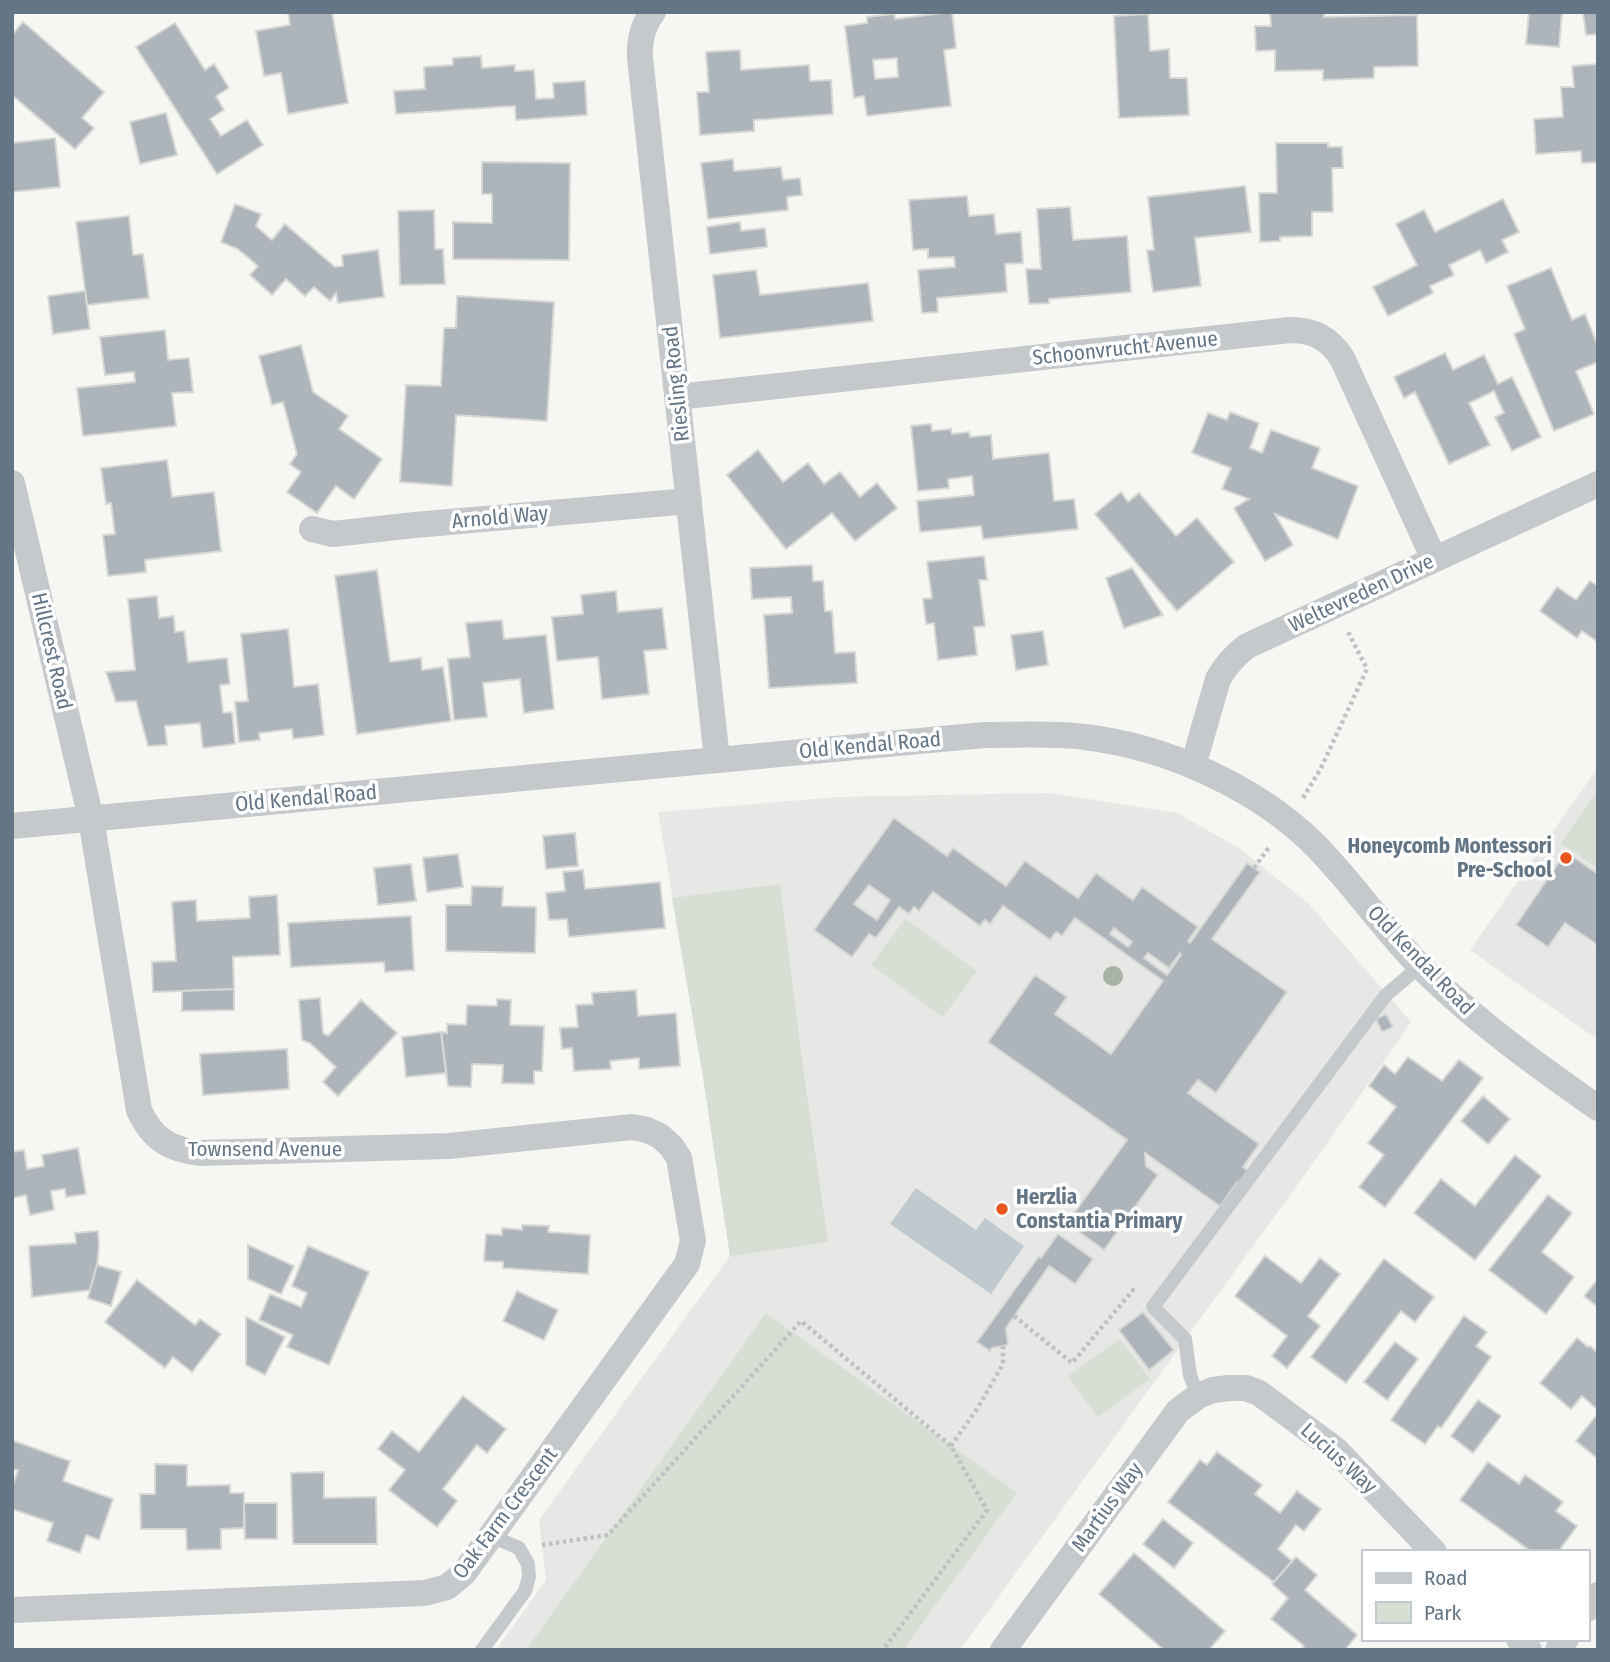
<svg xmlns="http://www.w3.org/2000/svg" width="1610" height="1662" viewBox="0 0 1610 1662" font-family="'Fira Sans Condensed',sans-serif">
  <rect width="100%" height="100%" fill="#f6f6f2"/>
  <g fill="#e7e8e6">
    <polygon points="1598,767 1598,1040 1470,950"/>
    <polygon points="1051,793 1177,813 1239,848 1309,904 1411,1022 1314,1162 960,1650 496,1650 546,1580 539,1520 730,1256 703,1077 658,812 838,797"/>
  </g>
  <g fill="#d7ded3">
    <polygon points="1598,790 1598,869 1561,843"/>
    <polygon points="780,884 804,1074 828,1242 730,1256 703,1077 672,898"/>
    <polygon points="905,919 977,971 943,1017 871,965"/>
    <polygon points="766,1313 1017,1493 903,1650 526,1650"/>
    <polygon points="1120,1339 1150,1379 1098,1417 1068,1376"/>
  </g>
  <polygon fill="#bfc9ce" points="916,1188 976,1230 985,1218 1024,1246 991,1294 890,1224"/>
  <g fill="#adb4ba" stroke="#d7d8d5" stroke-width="2" fill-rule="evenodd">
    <polygon points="288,12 332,12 348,103 288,114 281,73 264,76 256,31 290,25"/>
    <path d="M952,12l4,36 -12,2 7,56 -84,10 -3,-20 -10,2 -9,-72 22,-3v-6l27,-3 1,5zM897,58l1,19 -23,2 -2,-19z"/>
    <polygon points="1270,12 1324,12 1324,17 1417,15 1418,66 1374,67 1374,78 1323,80 1323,70 1275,71 1275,50 1256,51 1255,26 1271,26"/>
    <polygon points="1529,12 1562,12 1559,47 1526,44"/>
    <polygon points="1583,12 1598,12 1598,34 1586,35"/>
    <polygon points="1148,14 1150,51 1169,49 1170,78 1187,78 1189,115 1119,118 1114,16"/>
    <polygon points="23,22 104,92 82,118 94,128 75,149 12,95 12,35"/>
    <polygon points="175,23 205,70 214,64 229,88 216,96 224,110 210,119 221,136 247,120 263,145 217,174 136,47"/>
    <polygon points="740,50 741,70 809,65 810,81 831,80 833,114 754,120 754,131 700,135 697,92 709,92 706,52"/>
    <polygon points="481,56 482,68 515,65 515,71 534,70 536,99 554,98 553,83 585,81 587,115 516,120 515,106 396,114 394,91 425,89 424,67 453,65 453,58"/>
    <polygon points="1598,64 1598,162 1582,163 1581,151 1536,154 1534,119 1563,117 1561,87 1574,87 1572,66"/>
    <polygon points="166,113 177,155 140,164 130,122"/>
    <polygon points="55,138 60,187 12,192 12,143"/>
    <polygon points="1276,143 1328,143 1328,147 1342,147 1343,168 1332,168 1333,212 1312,212 1312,236 1280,237 1280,241 1260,242 1259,193 1277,193"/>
    <polygon points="733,159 734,171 781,167 783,180 800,178 802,195 787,197 788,210 708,219 701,163"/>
    <polygon points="482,162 570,163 569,260 453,259 453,222 492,223 492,194 482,194"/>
    <polygon points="1245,186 1251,232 1195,238 1201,286 1153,292 1147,250 1154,250 1148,197"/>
    <polygon points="967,196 969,216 994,214 996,234 1021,232 1023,263 1005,264 1007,292 937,298 938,312 922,313 918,270 955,267 954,257 928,258 928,249 913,250 909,200"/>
    <polygon points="1503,199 1519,232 1502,240 1508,252 1486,263 1480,250 1449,265 1454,275 1430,286 1433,293 1388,316 1373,287 1417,265 1396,224 1424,210 1435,232"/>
    <polygon points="235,204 261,214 256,226 272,240 285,224 335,267 343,266 342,255 378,250 384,297 338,303 336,293 330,301 314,287 305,296 286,279 272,295 250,275 258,266 238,249 221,242"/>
    <polygon points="1070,207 1073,240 1127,236 1131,292 1049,299 1049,303 1029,304 1026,269 1041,269 1037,209"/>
    <polygon points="434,210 435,249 443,249 445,284 400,285 398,211"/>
    <polygon points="129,216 133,255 143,254 149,298 87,305 76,222"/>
    <polygon points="740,222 741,231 765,228 767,247 710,254 707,227"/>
    <polygon points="1551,268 1572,320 1585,314 1598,346 1598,362 1576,371 1594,414 1554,431 1514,334 1525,329 1507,286"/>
    <polygon points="756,270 760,295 868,283 873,321 720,338 713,275"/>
    <polygon points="85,291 90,329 53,334 48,296"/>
    <polygon points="457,296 554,302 547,421 456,415 452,486 400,482 406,385 441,386 444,328 456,328"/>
    <polygon points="165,330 168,360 189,358 193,392 172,393 176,426 83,436 77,388 135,382 134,372 105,375 100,337"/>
    <polygon points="301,345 313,392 348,416 339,429 382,459 354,499 336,486 317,513 287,492 301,472 290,464 297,454 283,402 272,405 259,356"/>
    <polygon points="1445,353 1453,370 1484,355 1498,384 1512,377 1541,437 1512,451 1495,417 1504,413 1494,391 1469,403 1490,445 1449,464 1415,392 1404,398 1394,377"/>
    <polygon points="1230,412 1259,423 1250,448 1262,453 1271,430 1320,448 1312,468 1358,486 1338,539 1275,514 1293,545 1265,561 1234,508 1249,499 1222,489 1231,468 1192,453 1208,413 1227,420"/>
    <polygon points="931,424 932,431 951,429 952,434 969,432 970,437 991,435 993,459 1049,453 1054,501 1074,499 1078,529 983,539 981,526 920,532 917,501 974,495 972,476 948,479 949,488 918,491 911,426"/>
    <polygon points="758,450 783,482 808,463 824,484 840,472 860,497 877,483 897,508 855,541 832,513 786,549 727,475"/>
    <polygon points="167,460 172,497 214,492 221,551 145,560 146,572 108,576 103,535 115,534 111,503 106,504 101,468"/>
    <polygon points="1121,492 1128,502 1139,493 1176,536 1197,518 1234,562 1177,611 1095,514"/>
    <polygon points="984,556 987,580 979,580 985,626 974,627 977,655 938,660 934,623 926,624 923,599 932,598 927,562"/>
    <polygon points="812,565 813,581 823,581 825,611 832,611 835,653 855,652 857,683 769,688 764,615 792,613 791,597 752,599 750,568"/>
    <polygon points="1132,568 1163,615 1124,628 1106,578"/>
    <polygon points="377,570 390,662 421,658 422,670 443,667 451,721 357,734 335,576"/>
    <polygon points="1590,581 1598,586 1598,642 1582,631 1577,638 1540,611 1557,587 1576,600"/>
    <polygon points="616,591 618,612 662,608 667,649 644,651 649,694 602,699 598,657 557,661 552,617 583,614 581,595"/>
    <polygon points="157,596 159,618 174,616 175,632 184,631 188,662 227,658 230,684 220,685 223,713 232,712 235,744 203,748 200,723 165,726 167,745 148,746 136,701 116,702 106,672 135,670 128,599"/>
    <polygon points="502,620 504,639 546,635 554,709 524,713 520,679 483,683 487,717 454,720 448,659 470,657 466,623"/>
    <polygon points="288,629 294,687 318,684 324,735 293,739 292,729 259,733 260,740 239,742 235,702 248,701 241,634"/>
    <polygon points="1043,631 1048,665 1016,670 1011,635"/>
    <path d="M894,818l53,38 6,-8 53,38 19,-25 53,37 18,-25 37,27 9,-13 56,40 -10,14 2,2 57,-80 13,9 -48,67 75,53 -71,101 -18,-13 -10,13 71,51 -16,23 6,5 -9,12 -3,-2 -17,24 -75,-53 1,13 12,9 -54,75 -37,-27 60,-83 -139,-98 47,-67 32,22 -12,17 56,40 52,-73 -88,-63 -13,18 -6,-4 -6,8 -47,-34 -13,18 -5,-4 -5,6 -47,-34 -14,19 -5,-4 -5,7 -10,-7 -23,31 -7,-4 -17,23 -38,-27zM869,885l21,15 -13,20 -23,-16zM1114,928l18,14 -4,5 -18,-13zM1148,953l21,15 11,-15 1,2 -14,20 -23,-17z"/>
    <polygon points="575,833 578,866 546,869 543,836"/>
    <polygon points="1566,852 1598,874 1598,945 1565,923 1548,947 1516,925"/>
    <polygon points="458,854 463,887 427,892 423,858"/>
    <polygon points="411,864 416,901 378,905 374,868"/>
    <polygon points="583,870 585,889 660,882 665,928 569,937 567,919 549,920 546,893 565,891 563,872"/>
    <polygon points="472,886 503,887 502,906 536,907 535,953 446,951 446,905 471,905"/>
    <polygon points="277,895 280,955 233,957 234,989 153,992 152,962 176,961 172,902 196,900 197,921 250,918 249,897"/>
    <polygon points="411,916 414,970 385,972 384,962 291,967 288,923"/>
    <polygon points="234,989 234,1010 182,1011 182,991"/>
    <polygon points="636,990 638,1016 676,1013 680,1066 639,1069 639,1058 610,1061 611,1069 574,1071 572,1048 562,1049 560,1028 578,1027 576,1005 593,1004 592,993"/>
    <polygon points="320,998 323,1033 328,1036 361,1000 397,1033 338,1096 323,1082 336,1067 310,1043 302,1040 299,1000"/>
    <polygon points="497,999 511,1000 510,1025 544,1026 542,1071 534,1071 534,1084 502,1083 503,1065 472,1064 471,1087 448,1086 441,1032 447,1033 447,1024 466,1025 467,1005 497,1006"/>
    <polygon points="1386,1014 1393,1027 1382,1032 1376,1019"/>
    <polygon points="441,1032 446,1073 406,1077 402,1037"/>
    <polygon points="287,1049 289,1089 203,1095 200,1054"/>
    <polygon points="1408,1057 1442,1081 1459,1060 1483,1078 1385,1207 1359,1187 1384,1155 1368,1143 1396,1107 1369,1086 1384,1065 1395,1074"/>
    <polygon points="1483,1096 1510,1119 1488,1144 1461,1121"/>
    <polygon points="78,1148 86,1194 66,1197 65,1189 51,1191 54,1210 30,1215 26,1195 12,1198 12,1152 24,1150 27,1169 44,1166 42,1155"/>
    <polygon points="1515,1155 1541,1176 1475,1260 1414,1213 1441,1179 1475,1206"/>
    <polygon points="1548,1195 1572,1213 1542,1252 1574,1277 1546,1314 1489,1270"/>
    <polygon points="522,1225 549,1226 548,1232 590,1235 588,1274 503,1268 503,1262 484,1261 486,1234 502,1235 502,1228 522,1230"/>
    <polygon points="98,1231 99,1246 97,1265 90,1290 32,1297 29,1246 76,1243 75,1233"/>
    <polygon points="1058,1234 1093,1259 1075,1284 1049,1266 1006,1328 1008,1345 992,1348 990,1351 977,1342 1039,1256 1041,1258"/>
    <polygon points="248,1245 294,1266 281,1294 248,1279"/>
    <polygon points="308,1246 369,1272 329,1365 287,1347 293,1335 259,1320 270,1294 301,1307 307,1293 292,1286"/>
    <polygon points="1265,1256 1301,1283 1320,1258 1340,1274 1308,1316 1320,1326 1287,1368 1272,1356 1287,1336 1235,1296"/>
    <polygon points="1384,1259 1434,1297 1415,1322 1401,1311 1346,1383 1311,1357"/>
    <polygon points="97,1265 121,1272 111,1306 88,1298"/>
    <polygon points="1598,1279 1598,1307 1584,1296"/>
    <polygon points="137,1280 195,1325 200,1319 221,1334 192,1372 173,1357 165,1368 105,1322"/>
    <polygon points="517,1291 558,1310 544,1340 503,1321"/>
    <polygon points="1143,1312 1174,1350 1149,1370 1119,1330"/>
    <polygon points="1464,1316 1487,1332 1476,1346 1491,1357 1441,1428 1438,1426 1425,1444 1391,1420"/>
    <polygon points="246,1317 285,1337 265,1375 246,1365"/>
    <polygon points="1577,1338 1588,1347 1590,1346 1598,1353 1598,1410 1582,1396 1571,1409 1540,1383"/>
    <polygon points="1395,1342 1418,1359 1387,1400 1364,1382"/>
    <polygon points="463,1396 506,1429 487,1453 477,1445 443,1489 457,1501 437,1527 389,1490 405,1470 378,1449 392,1431 419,1452"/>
    <polygon points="1478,1400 1501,1416 1473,1453 1451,1436"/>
    <polygon points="1595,1417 1598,1419 1598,1459 1576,1441"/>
    <polygon points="14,1441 70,1461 63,1481 113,1499 99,1540 86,1535 80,1553 47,1541 53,1523 12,1509 12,1488 18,1470 12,1469 12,1442"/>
    <polygon points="1217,1452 1262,1485 1255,1494 1280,1513 1297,1491 1321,1509 1304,1531 1296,1525 1278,1549 1292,1561 1274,1582 1168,1502 1200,1460 1207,1465"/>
    <polygon points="1488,1462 1519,1484 1525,1475 1563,1502 1556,1511 1577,1526 1558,1552 1532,1552 1460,1500"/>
    <polygon points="155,1464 187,1465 187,1486 230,1485 230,1493 244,1493 244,1528 221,1529 221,1549 187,1550 186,1529 141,1529 140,1494 155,1494"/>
    <polygon points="324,1472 324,1498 376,1497 377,1544 293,1544 291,1473"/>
    <polygon points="244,1503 277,1503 277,1539 245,1539"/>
    <polygon points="1163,1519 1193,1543 1174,1568 1143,1544"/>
    <polygon points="1134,1553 1225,1631 1209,1650 1164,1650 1099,1594"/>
    <polygon points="1296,1557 1317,1575 1305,1590 1357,1635 1345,1650 1301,1650 1304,1646 1271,1619 1288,1598 1272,1584"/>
  </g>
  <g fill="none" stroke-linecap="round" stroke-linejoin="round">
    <g stroke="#bfc1c3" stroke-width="4.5" stroke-dasharray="3.5 3.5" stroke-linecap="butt">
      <polyline points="1303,798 1321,768 1367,669 1347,630"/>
      <polyline points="1254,868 1270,846"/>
      <polyline points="1014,1316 1072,1363 1133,1290 1134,1291"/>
      <polyline points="951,1446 977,1409 1003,1364 1003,1346"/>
      <polyline points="542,1545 608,1535 801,1321 951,1446 987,1510 883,1650"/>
    </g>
    <g stroke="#c6c9cc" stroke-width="14">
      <polyline points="1198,1396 1190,1375 1185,1339 1153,1307 1386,995 1420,966"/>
      <polyline points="482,1650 525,1591 529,1577 528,1564 519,1548 491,1536"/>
    </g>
    <g stroke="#c6c9cc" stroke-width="26">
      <path d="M653,12c-11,14 -14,29 -13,46l77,701"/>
      <path d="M677,397l613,-67c23,0 39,8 52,28l92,201"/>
      <path d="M12,483l79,336 48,291c13,29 31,40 62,43l248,-7 183,-19 15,3 13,6 11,10 8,12 14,83 -6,23 -223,309 -17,14 -22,6 -413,17"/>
      <polyline points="312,529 333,534 415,525 689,501"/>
      <path d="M1193,766l25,-87c8,-14 17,-24 29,-33l351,-162"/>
      <path d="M12,826l972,-91c33,0 68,-2 101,2 82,10 172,50 231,109 37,38 67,82 104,120 54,54 115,98 178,142"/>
      <polyline points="1587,1609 1598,1595"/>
      <polyline points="1519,1639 1529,1650"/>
      <polyline points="1003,1650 1178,1411 1198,1396 1213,1390 1229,1388 1246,1388 1259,1393 1336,1450 1434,1552"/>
      <polyline points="1558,1650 1566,1639"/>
    </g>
  </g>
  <circle fill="#a7b3a3" cx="1113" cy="976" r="10"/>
  <g fill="#ea551f" stroke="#fff" stroke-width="2.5">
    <circle cx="1566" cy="858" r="7"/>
    <circle cx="1002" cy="1209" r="7"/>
  </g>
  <g text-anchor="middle" stroke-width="7" stroke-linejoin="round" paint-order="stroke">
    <g font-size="21" fill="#647585" stroke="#fff">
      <text transform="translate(1125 348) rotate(-6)" y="7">Schoonvrucht Avenue</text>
      <text transform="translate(676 384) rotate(-96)" y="7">Riesling Road</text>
      <text transform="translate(500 517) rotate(-5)" y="7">Arnold Way</text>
      <text transform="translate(1361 593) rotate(-25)" y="7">Weltevreden Drive</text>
      <text transform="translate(52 651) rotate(77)" y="7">Hillcrest Road</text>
      <text transform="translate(870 745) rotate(-5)" y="7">Old Kendal Road</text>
      <text transform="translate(306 798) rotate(-5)" y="7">Old Kendal Road</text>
      <text transform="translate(1421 960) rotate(46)" y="7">Old Kendal Road</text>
      <text x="265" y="1156">Townsend Avenue</text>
      <text transform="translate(1339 1458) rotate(42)" y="7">Lucius Way</text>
      <text transform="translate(1107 1507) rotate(-54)" y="7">Martius Way</text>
      <text transform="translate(505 1513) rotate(-53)" y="7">Oak Farm Crescent</text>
    </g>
    <g font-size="21" font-weight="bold" fill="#647585" stroke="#fff" text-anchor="end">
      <text x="1552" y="853">Honeycomb Montessori<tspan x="1552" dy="24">Pre-School</tspan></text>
      <text x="1016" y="1204" text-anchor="start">Herzlia<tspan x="1016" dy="24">Constantia Primary</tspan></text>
    </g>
  </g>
  <rect width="1610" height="1662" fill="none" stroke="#647585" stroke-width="28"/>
  <rect x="1362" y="1550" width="228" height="91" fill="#ffffff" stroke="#c1c8ce" stroke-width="2"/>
  <rect x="1376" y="1573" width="35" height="10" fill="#c6c9cc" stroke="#c1c8ce" stroke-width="2"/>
  <text x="1424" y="1585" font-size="21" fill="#647585">Road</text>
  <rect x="1376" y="1602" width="35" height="21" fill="#d7ded3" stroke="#c1c8ce" stroke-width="2"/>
  <text x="1424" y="1620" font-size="21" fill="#647585">Park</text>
</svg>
